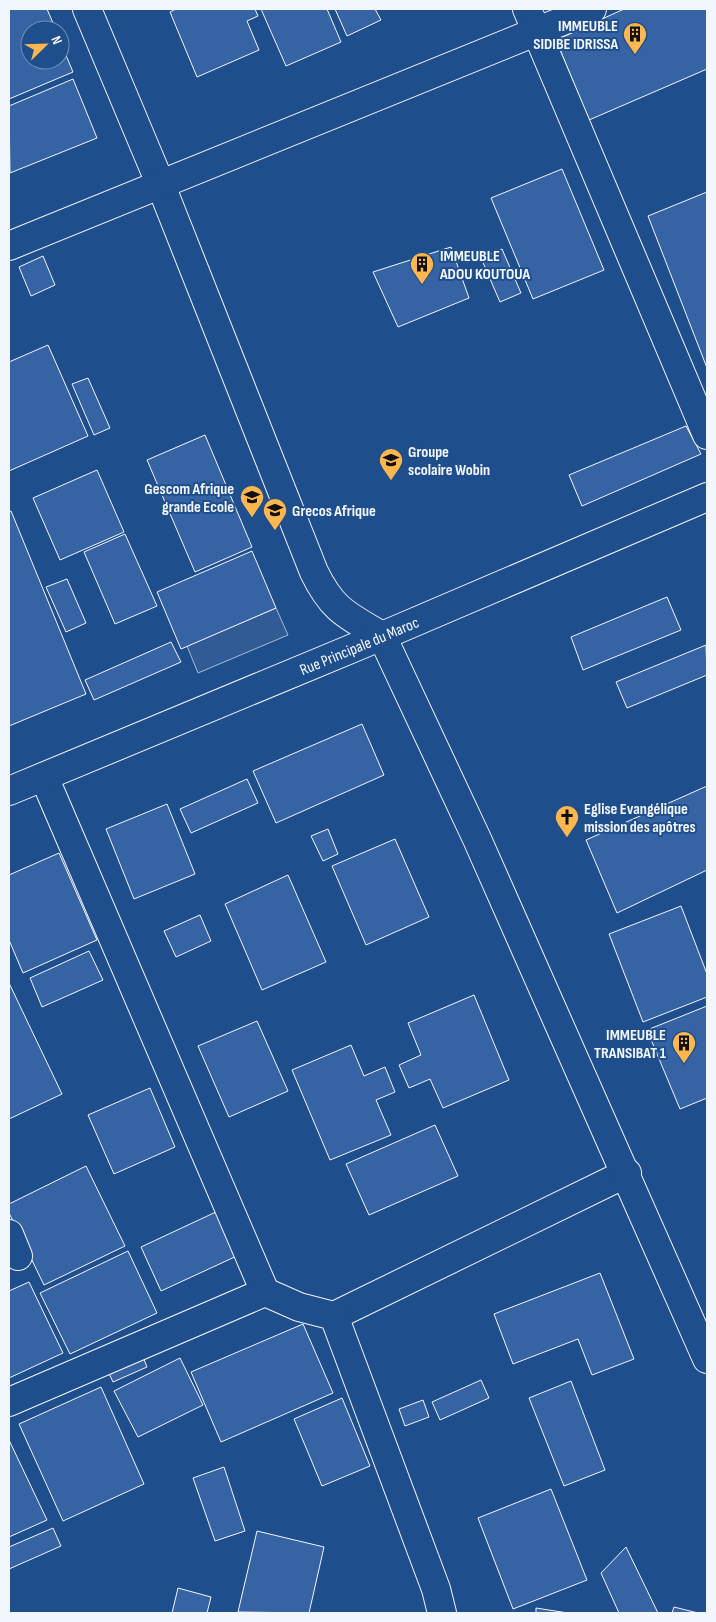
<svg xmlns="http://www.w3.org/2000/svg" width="716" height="1622" viewBox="0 0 716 1622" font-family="'Sofia Sans Condensed',sans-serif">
  <rect width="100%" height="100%" fill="#1f4e8c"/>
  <polygon fill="#305b95" stroke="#a8bbd7" points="276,608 288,635 198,673 187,646"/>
  <g fill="#3563a3" stroke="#f2f6ff">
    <polygon points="9,9 47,9 56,30 30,30 30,60 60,60 60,41 73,72 9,99"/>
    <polygon points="176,9 255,9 258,16 247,21 259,50 197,77 170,12"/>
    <polygon points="261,9 327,9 341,42 286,66"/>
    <polygon points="335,9 375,9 381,20 347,36"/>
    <polygon points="624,9 707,9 707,69 589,120 556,40"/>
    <polygon points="73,79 97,138 10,173 9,106"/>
    <polygon points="562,169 604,270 533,299 491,198"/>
    <polygon points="707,192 707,368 648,216"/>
    <polygon points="451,247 469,298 398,327 373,272"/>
    <polygon points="502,249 521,293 500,302 481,258"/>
    <polygon points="43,256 55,285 31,296 19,267"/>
    <polygon points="48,345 88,436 9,471 9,362"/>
    <polygon points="88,378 110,428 94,435 72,384"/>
    <polygon points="686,426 701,454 582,506 569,475"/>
    <polygon points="205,435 252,547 195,572 147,460"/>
    <polygon points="97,470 124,532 60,560 33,498"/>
    <polygon points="11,511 86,694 9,726 9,512"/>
    <polygon points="125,534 157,606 115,624 84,552"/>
    <polygon points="252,551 276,608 181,649 157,592"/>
    <polygon points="67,579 86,623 66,632 46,587"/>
    <polygon points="667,597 681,630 583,670 571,637"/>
    <polygon points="171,642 181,662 94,700 85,680"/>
    <polygon points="706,645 707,675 627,708 616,682"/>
    <polygon points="362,724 384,775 276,823 253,771"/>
    <polygon points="247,779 258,803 191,833 180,809"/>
    <polygon points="707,786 707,870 617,913 586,840"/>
    <polygon points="167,804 195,874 134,899 106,829"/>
    <polygon points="328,829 338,854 323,861 311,836"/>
    <polygon points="395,839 429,917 366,945 332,866"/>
    <polygon points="59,853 97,940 23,973 9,940 9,875"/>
    <polygon points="288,875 326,962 262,990 225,904"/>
    <polygon points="681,906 707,974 707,997 643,1022 609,934"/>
    <polygon points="200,915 211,941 176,957 164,931"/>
    <polygon points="89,951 103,980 42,1007 30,978"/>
    <polygon points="9,983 62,1094 9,1119"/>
    <polygon points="474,995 509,1080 443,1108 430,1079 409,1088 399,1065 421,1055 408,1023"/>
    <polygon points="707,1006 707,1098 680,1109 647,1030"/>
    <polygon points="257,1021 288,1091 229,1117 198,1046"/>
    <polygon points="351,1045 364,1076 385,1067 395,1092 376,1100 391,1135 330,1160 292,1070"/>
    <polygon points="150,1088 175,1147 114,1174 88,1115"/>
    <polygon points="435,1125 458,1176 369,1215 346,1164"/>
    <polygon points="86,1166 125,1246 44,1285 9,1213 9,1204"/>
    <polygon points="218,1211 239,1255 161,1291 141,1247"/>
    <polygon points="128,1251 157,1313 70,1354 40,1293"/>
    <polygon points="600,1273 634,1359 592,1375 578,1339 513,1364 494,1314"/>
    <polygon points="29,1282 63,1353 9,1378 9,1291"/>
    <polygon points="303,1324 333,1393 221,1442 191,1372"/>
    <polygon points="141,1352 147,1367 113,1382 106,1367"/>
    <polygon points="180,1358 203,1405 138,1437 114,1391"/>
    <polygon points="481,1380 489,1398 440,1420 432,1402"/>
    <polygon points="571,1381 605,1470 564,1486 529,1398"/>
    <polygon points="101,1387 144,1484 63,1521 19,1424"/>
    <polygon points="342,1398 370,1466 322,1486 294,1419"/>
    <polygon points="423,1400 429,1417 405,1426 399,1409"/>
    <polygon points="9,1440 47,1520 9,1537"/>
    <polygon points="224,1467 245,1531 215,1541 193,1478"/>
    <polygon points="551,1489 587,1580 513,1609 478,1518"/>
    <polygon points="53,1528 61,1546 9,1569 9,1547"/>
    <polygon points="257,1531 324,1547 309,1613 238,1612"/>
    <polygon points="626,1547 658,1613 619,1613 601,1573"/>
    <polygon points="178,1588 211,1597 207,1613 172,1613"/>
    <polygon points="674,1607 698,1613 672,1613"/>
    <polygon points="536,1608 568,1613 536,1613"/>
  </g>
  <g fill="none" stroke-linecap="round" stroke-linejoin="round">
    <g stroke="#f2f6ff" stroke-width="30">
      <g id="minor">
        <path d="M87,9l73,174 154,389c19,39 33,43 68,64"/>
        <polyline points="527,9 707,435"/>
        <polyline points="9,246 592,9"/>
        <polyline points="44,777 265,1292"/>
        <polyline points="9,1234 18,1256"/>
        <polyline points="334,1316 627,1173"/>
        <polyline points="9,1402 265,1292 299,1307 334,1316 436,1589 442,1613"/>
      </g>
    </g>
    <g stroke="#f2f6ff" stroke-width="30">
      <g id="tertiary">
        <polyline points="382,636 477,839 707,1359"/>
        <path id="s1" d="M9,791l373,-155 325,-139"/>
      </g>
    </g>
    <use href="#minor" stroke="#1f4e8c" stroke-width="28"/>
    <use href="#tertiary" stroke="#1f4e8c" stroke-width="28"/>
  </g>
  <defs>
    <g id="building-pin" transform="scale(1.25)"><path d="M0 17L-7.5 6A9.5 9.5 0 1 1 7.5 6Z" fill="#ffb74d" stroke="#1f4e8c"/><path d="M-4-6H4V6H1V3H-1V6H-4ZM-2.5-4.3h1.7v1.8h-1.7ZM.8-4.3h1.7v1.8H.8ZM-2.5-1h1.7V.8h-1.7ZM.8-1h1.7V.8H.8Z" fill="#111"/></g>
    <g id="school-pin" transform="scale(1.25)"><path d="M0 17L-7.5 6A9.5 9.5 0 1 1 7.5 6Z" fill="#ffb74d" stroke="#1f4e8c"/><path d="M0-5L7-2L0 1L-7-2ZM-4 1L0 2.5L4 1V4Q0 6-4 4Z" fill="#111"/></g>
    <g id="university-pin" transform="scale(1.25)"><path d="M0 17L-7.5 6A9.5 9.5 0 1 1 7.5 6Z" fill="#ffb74d" stroke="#1f4e8c"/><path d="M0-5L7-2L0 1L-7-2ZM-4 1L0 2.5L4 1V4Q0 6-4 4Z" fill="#111"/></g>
    <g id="church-pin" transform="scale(1.25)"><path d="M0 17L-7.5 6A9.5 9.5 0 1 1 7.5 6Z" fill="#ffb74d" stroke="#1f4e8c"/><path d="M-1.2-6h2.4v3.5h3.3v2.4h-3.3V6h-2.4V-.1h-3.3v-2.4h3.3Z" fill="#111"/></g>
  </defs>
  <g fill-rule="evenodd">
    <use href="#building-pin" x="635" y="34"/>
    <use href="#building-pin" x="422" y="264"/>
    <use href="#school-pin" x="391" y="460"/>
    <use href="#university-pin" x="252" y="497"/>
    <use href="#university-pin" x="275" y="510"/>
    <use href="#church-pin" x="567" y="817"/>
    <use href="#building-pin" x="684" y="1043"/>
  </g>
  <g text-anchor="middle" stroke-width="4" stroke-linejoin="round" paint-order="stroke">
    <g font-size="16" font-weight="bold" fill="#f2f6ff" stroke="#1f4e8c" text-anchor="start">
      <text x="618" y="31" text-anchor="end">IMMEUBLE<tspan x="618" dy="18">SIDIBE IDRISSA</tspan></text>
      <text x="440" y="261">IMMEUBLE<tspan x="440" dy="18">ADOU KOUTOUA</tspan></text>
      <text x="408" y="457">Groupe<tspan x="408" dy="18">scolaire Wobin</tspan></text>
      <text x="234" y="494" text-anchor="end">Gescom Afrique<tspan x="234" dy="18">grande Ecole</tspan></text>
      <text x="292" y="516">Grecos Afrique</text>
      <text x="584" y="814">Eglise Evangélique<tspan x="584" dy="18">mission des apôtres</tspan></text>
      <text x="666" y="1040" text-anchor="end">IMMEUBLE<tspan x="666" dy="18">TRANSIBAT 1</tspan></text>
    </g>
    <g font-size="16" fill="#f2f6ff" stroke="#1f4e8c">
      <text dy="6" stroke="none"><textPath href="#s1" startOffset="379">Rue Principale du Maroc</textPath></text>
    </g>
  </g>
  <rect width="716" height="1622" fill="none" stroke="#f2f6ff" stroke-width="20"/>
  <g transform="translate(45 45) rotate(67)"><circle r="24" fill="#1f4e8c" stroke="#7391ba"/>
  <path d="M0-4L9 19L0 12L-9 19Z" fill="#ffb74d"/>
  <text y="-8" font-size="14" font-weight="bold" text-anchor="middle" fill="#f2f6ff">N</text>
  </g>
</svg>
